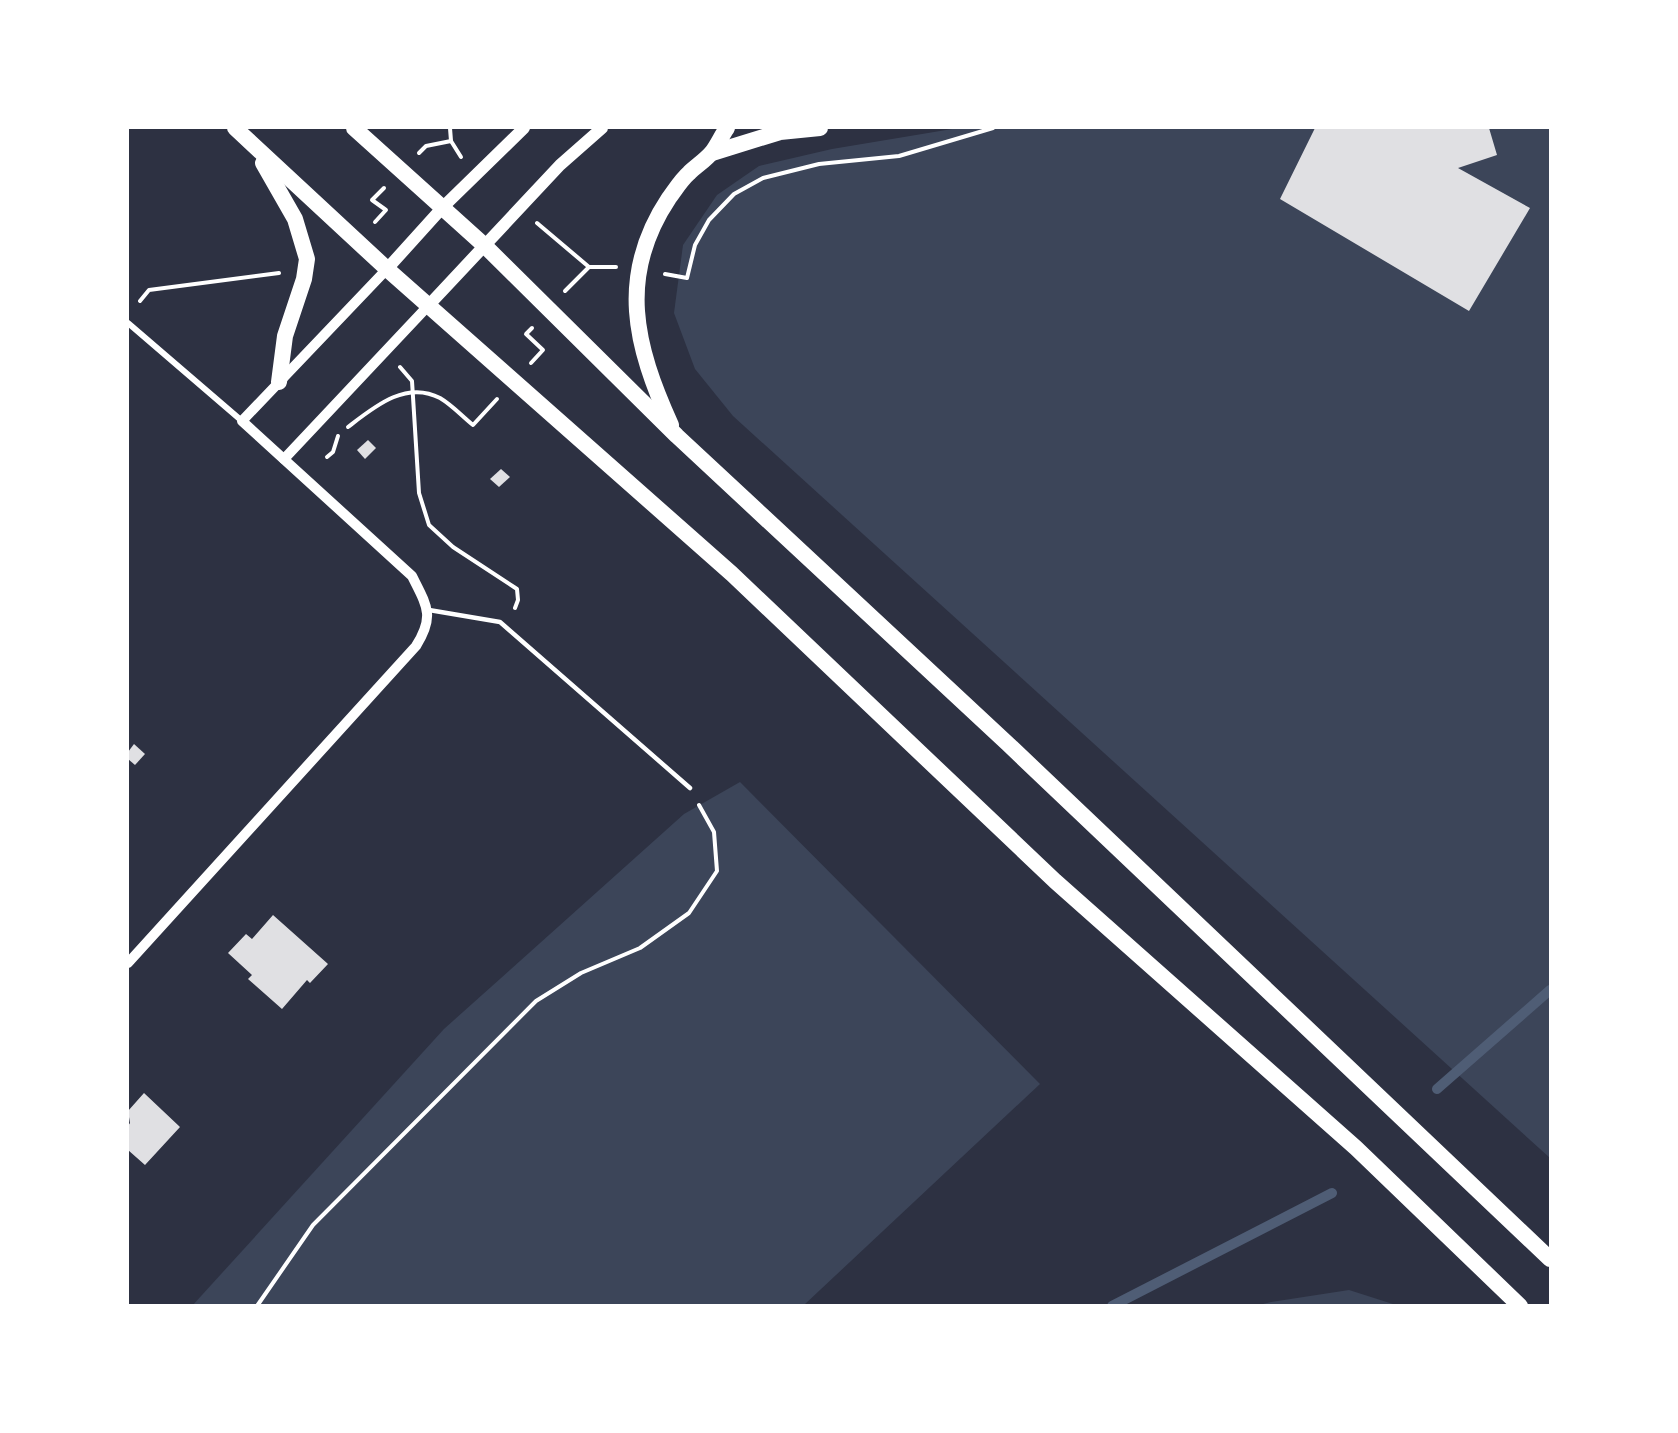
<svg xmlns="http://www.w3.org/2000/svg" width="1678" height="1433" viewBox="0 0 1678 1433" font-family="'Source Sans 3',sans-serif">
  <rect width="100%" height="100%" fill="#2d3142"/>
  <g fill="#3c4559">
    <polygon points="958,128 1550,128 1550,1158 733,416 695,369 674,313 683,245 717,195 759,166 832,149"/>
    <polygon points="740,782 1040,1084 804,1305 192,1306 444,1029 684,814"/>
    <polygon points="1349,1290 1396,1305 1259,1305 1271,1302"/>
  </g>
  <g fill="none" stroke-linecap="round" stroke-linejoin="round">
    <g stroke="#4f5d75" stroke-width="10">
      <polyline points="1437,1089 1550,990"/>
      <polyline points="1112,1306 1332,1193"/>
    </g>
  </g>
  <g fill="#e0e0e3">
    <polygon points="1315,128 1489,128 1497,155 1458,168 1530,208 1469,311 1280,199"/>
    <polygon points="368,440 376,448 365,459 357,450"/>
    <polygon points="501,469 510,477 499,487 490,479"/>
    <polygon points="134,744 145,754 135,765 128,759 128,752"/>
    <polygon points="273,915 328,964 310,983 307,980 282,1009 248,979 252,975 228,953 246,934 252,939"/>
    <polygon points="144,1093 180,1127 145,1165 128,1150 128,1126 130,1123 128,1111"/>
  </g>
  <g fill="none" stroke-linecap="round" stroke-linejoin="round">
    <g stroke="#fff" stroke-width="4">
      <polyline points="450,128 451,141 461,157"/>
      <polyline points="419,153 426,146 451,141"/>
      <polyline points="375,222 386,210 372,200 384,188"/>
      <polyline points="537,223 589,267"/>
      <polyline points="665,274 687,278 695,245 709,220 734,194 763,178 819,164 899,156 993,128"/>
      <polyline points="565,291 589,267 616,267"/>
      <polyline points="140,301 149,290 279,273"/>
      <polyline points="531,363 543,350 526,334 532,328"/>
      <polyline points="400,367 412,381 419,493 429,525 453,547 517,589 518,600 515,608"/>
      <path d="M348,427c26,-20 58,-47 92,-29 12,7 23,19 33,27l24,-26"/>
      <polyline points="327,457 333,452 338,436"/>
      <polyline points="257,1306 313,1225 536,1001 581,973 640,948 689,913 717,871 714,832 699,805"/>
    </g>
    <polyline stroke="#fff" stroke-width="4.5" points="429,610 500,622 690,788"/>
    <polyline stroke="#fff" stroke-width="6" points="128,323 242,421"/>
    <g stroke="#fff" stroke-width="10">
      <polyline points="284,459 428,306"/>
      <path d="M128,963l288,-317c19,-30 11,-40 -4,-70l-170,-155 145,-152"/>
    </g>
    <g stroke="#fff" stroke-width="12">
      <polyline points="387,269 443,207 524,128"/>
      <polyline points="428,306 560,165 602,128"/>
    </g>
    <g stroke="#fff" stroke-width="16">
      <polyline points="235,128 387,269 732,574 1055,881 1356,1148 1520,1306"/>
      <polyline points="354,128 485,246 677,436 1008,744 1550,1259"/>
      <polyline points="712,153 780,132 820,128"/>
      <polyline points="263,163 295,219 307,259 304,279 285,336 279,382"/>
      <path d="M671,425c-36,-79 -54,-149 -2,-227 6,-8 12,-18 20,-25 7,-7 17,-13 24,-22 5,-7 9,-16 14,-23"/>
    </g>
  </g>
  <rect width="1678" height="1433" fill="none" stroke="#ffffff" stroke-width="258"/>
</svg>
